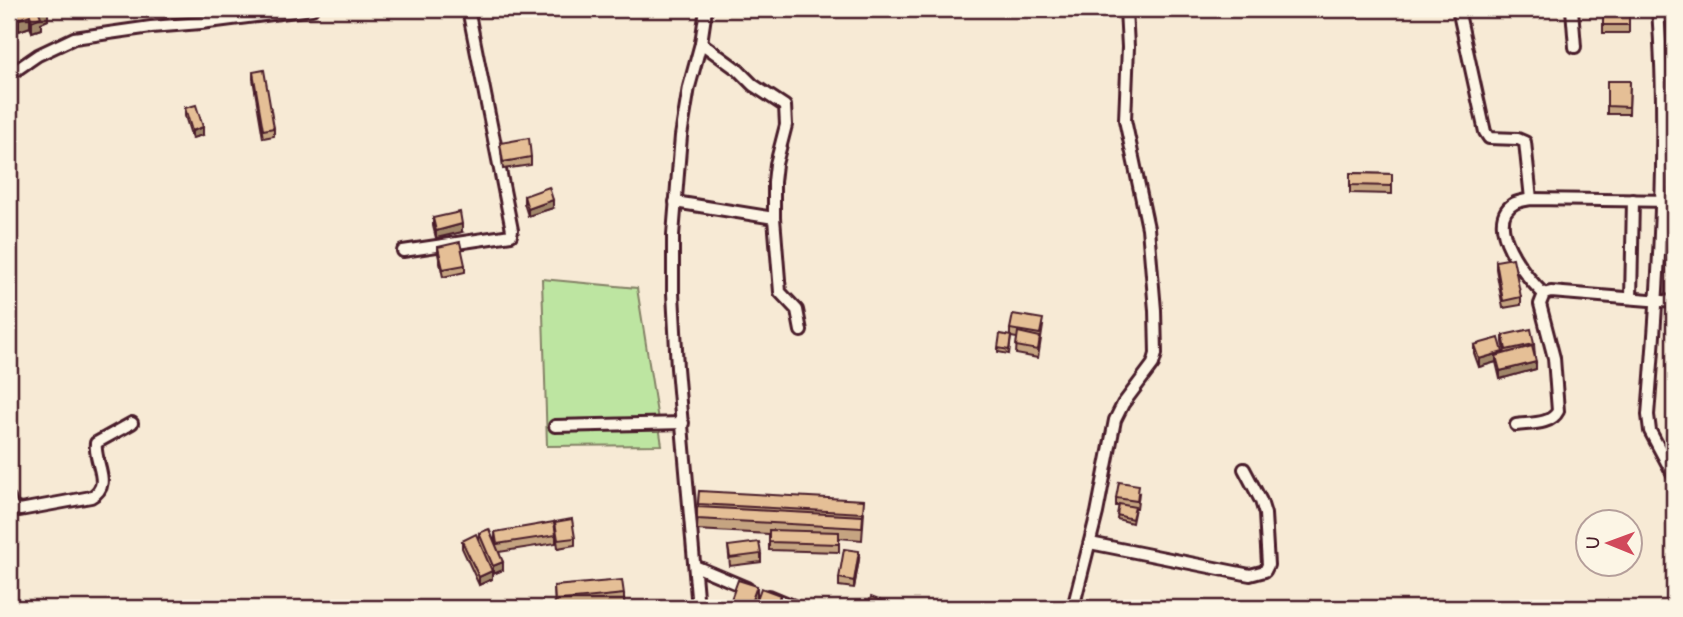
<svg xmlns="http://www.w3.org/2000/svg" width="1683" height="617" viewBox="0 0 1683 617" font-family="'Comic Neue',sans-serif">
  <rect width="100%" height="100%" fill="#f7ead5"/>
  <filter id="ink" filterUnits="userSpaceOnUse"><feTurbulence type="fractalNoise" baseFrequency=".0143" numOctaves="2"/><feDisplacementMap in="SourceGraphic" scale="14" xChannelSelector="R" yChannelSelector="G"/><feConvolveMatrix kernelMatrix="1 2 1 2 8 2 1 2 1" color-interpolation-filters="sRGB"/></filter>
  <g filter="url(#ink)">
    <polygon fill="#bde5a1" stroke="#848266" stroke-width="2" points="542,279 637,288 662,445 547,446"/>
    <g fill="none" stroke-linecap="round" stroke-linejoin="round">
      <g stroke="#4a1f2b" stroke-width="16">
        <g id="minor">
          <polyline points="1458,9 1485,132 1489,138 1518,139 1525,142 1531,199"/>
          <polyline points="1572,9 1575,47"/>
          <path d="M1658,9c10,137 1,269 -10,406l2,16 24,45"/>
          <polyline points="701,43 738,70 753,85 785,106 786,125 776,164 774,182 774,218 780,292 797,310 801,331"/>
          <polyline points="9,75 38,55 74,38 151,27 201,23 312,9"/>
          <polyline points="675,202 774,218"/>
          <polyline points="403,251 511,235 512,230 468,9"/>
          <path d="M1544,294c-17,-15 -63,-73 -29,-91 4,-2 11,-3 16,-4l143,2"/>
          <polyline points="1631,298 1633,200"/>
          <path d="M1516,425c14,-2 35,0 42,-14l-4,-53 -14,-54 4,-10 7,-2 123,10"/>
          <polyline points="555,426 683,423"/>
          <path d="M9,498l3,9 8,3 71,-13c23,-12 2,-35 5,-54l36,-20"/>
          <polyline points="1090,543 1250,575 1265,571 1268,565 1265,514 1261,501 1244,469"/>
          <polyline points="695,566 747,588"/>
          <polyline points="769,596 798,608"/>
          <polyline points="698,608 677,368 673,293 673,235 681,136 689,87 701,43 706,9"/>
          <polyline points="1073,608 1097,513 1115,420 1123,404 1153,364 1156,354 1155,310 1148,228 1125,120 1128,47 1126,9"/>
        </g>
      </g>
      <use href="#minor" stroke="#fcf5e5" stroke-width="10"/>
    </g>
    <g fill="#c5a481" stroke="#4a1f2b" stroke-width="2">
      <polygon points="12,9 48,9 48,20 41,23 41,29 32,32 30,27 19,31"/>
      <rect x="1603" y="9" width="26" height="24"/>
      <polygon points="253,72 274,128 274,136 263,138 253,79"/>
      <polygon points="1607,81 1630,81 1629,114 1607,114"/>
      <polygon points="185,108 203,135 192,138 185,116"/>
      <polygon points="500,143 531,157 531,165 503,169"/>
      <polygon points="1350,173 1392,174 1392,194 1350,193"/>
      <polygon points="524,196 553,208 528,216 524,203"/>
      <polygon points="433,218 462,232 436,238 433,226"/>
      <polygon points="438,247 465,265 465,272 443,277 438,254"/>
      <polygon points="1496,261 1521,297 1521,305 1503,308 1496,269"/>
      <polygon points="1043,326 1038,358 1016,354 1017,338 1011,337 1009,354 998,352 998,348 1010,336 1010,329"/>
      <polygon points="1503,335 1534,344 1536,369 1500,379 1496,362 1479,367 1474,353 1474,345 1503,354 1505,354 1503,342"/>
      <polygon points="699,491 864,512 862,540 839,538 839,552 769,550 769,534 697,530"/>
      <polygon points="1139,493 1137,508 1135,508 1132,523 1117,519 1119,506 1116,506 1116,498"/>
      <polygon points="555,522 575,538 575,545 558,548"/>
      <polygon points="495,532 556,535 556,543 499,552 503,570 493,574 492,572 492,579 479,585 462,548 462,541 479,541 479,533 495,542"/>
      <polygon points="728,546 761,554 761,562 730,566"/>
      <polygon points="859,559 854,588 839,586 839,578"/>
      <polygon points="554,586 624,594 624,605 593,608 555,608"/>
    </g>
    <g fill="#a08669" stroke="#4a1f2b" stroke-width="2">
      <polygon points="48,9 48,20 41,23 41,29 32,32 32,21 39,12"/>
      <polygon points="30,15 30,27 19,31 19,19"/>
      <polygon points="203,127 203,135 192,138 192,131"/>
      <polygon points="553,200 553,208 528,216 528,209"/>
      <polygon points="462,224 462,232 436,238 436,231"/>
      <polygon points="1503,352 1503,360 1496,356 1496,362 1479,367 1479,359"/>
      <polygon points="1536,362 1536,369 1500,379 1500,371"/>
      <polygon points="859,551 859,559 854,588 854,581"/>
      <polygon points="503,562 503,570 493,574 493,566"/>
      <polygon points="492,571 492,579 479,585 479,577"/>
      <polygon points="757,586 757,598 753,608 749,608"/>
      <polygon points="780,595 780,606 779,608 775,608"/>
    </g>
    <g fill="#e5bf96" stroke="#4a1f2b" stroke-width="2">
      <polygon points="16,9 48,9 39,12 41,17 32,21 30,15 19,19"/>
      <rect x="1603" y="9" width="26" height="16"/>
      <polygon points="264,70 274,128 263,130 253,72"/>
      <polygon points="1607,81 1630,81 1629,107 1607,106"/>
      <polygon points="196,105 203,127 192,131 185,108"/>
      <polygon points="529,138 531,157 503,162 500,143"/>
      <polygon points="1350,173 1392,174 1392,186 1350,185"/>
      <polygon points="549,187 553,200 528,209 524,196"/>
      <polygon points="460,212 462,224 436,231 433,218"/>
      <polygon points="460,242 465,265 443,269 438,247"/>
      <polygon points="1513,258 1521,297 1503,301 1496,261"/>
      <polygon points="1013,314 1043,319 1040,334 1010,329"/>
      <polygon points="1531,329 1534,344 1506,350 1503,335"/>
      <polygon points="1018,332 1040,337 1038,350 1016,346"/>
      <polygon points="1000,334 1011,336 1009,350 998,348"/>
      <polygon points="1499,338 1503,352 1479,359 1474,345"/>
      <polygon points="1532,346 1536,362 1500,371 1496,356"/>
      <polygon points="1119,482 1139,485 1137,501 1116,498"/>
      <polygon points="699,491 864,500 863,513 698,504"/>
      <polygon points="1119,504 1135,507 1132,519 1117,515"/>
      <polygon points="697,507 863,516 862,528 697,519"/>
      <polygon points="572,519 575,538 558,540 555,522"/>
      <polygon points="554,522 556,535 497,544 495,532"/>
      <polygon points="489,529 503,562 493,566 479,533"/>
      <polygon points="769,530 839,532 839,544 769,542"/>
      <polygon points="476,534 492,571 479,577 462,541"/>
      <polygon points="759,542 761,554 730,558 728,546"/>
      <polygon points="844,549 859,551 854,581 839,578"/>
      <polygon points="622,580 624,594 555,601 554,586"/>
      <polygon points="738,580 757,586 749,608 728,608"/>
      <polygon points="761,588 780,595 775,608 754,608"/>
      <polygon points="871,597 889,604 887,608 867,608"/>
    </g>
  </g>
  <rect width="1683" height="617" fill="none" stroke="#fcf5e5" stroke-width="35"/>
  <rect x="18" y="18" width="1648" height="582" fill="none" stroke="#4a1f2b" stroke-width="2.5" filter="url(#ink)"/>
  <g transform="translate(1609 543) rotate(271)"><circle r="33" fill="#fcf5e5" stroke="#b59f9b" stroke-width="2"/>
  <path d="M0-5L12 26L0 18L-12 26Z" fill="#d1495b"/>
  <text y="-10" font-size="19" font-weight="bold" text-anchor="middle" fill="#4a1f2b">U</text>
  </g>
</svg>
